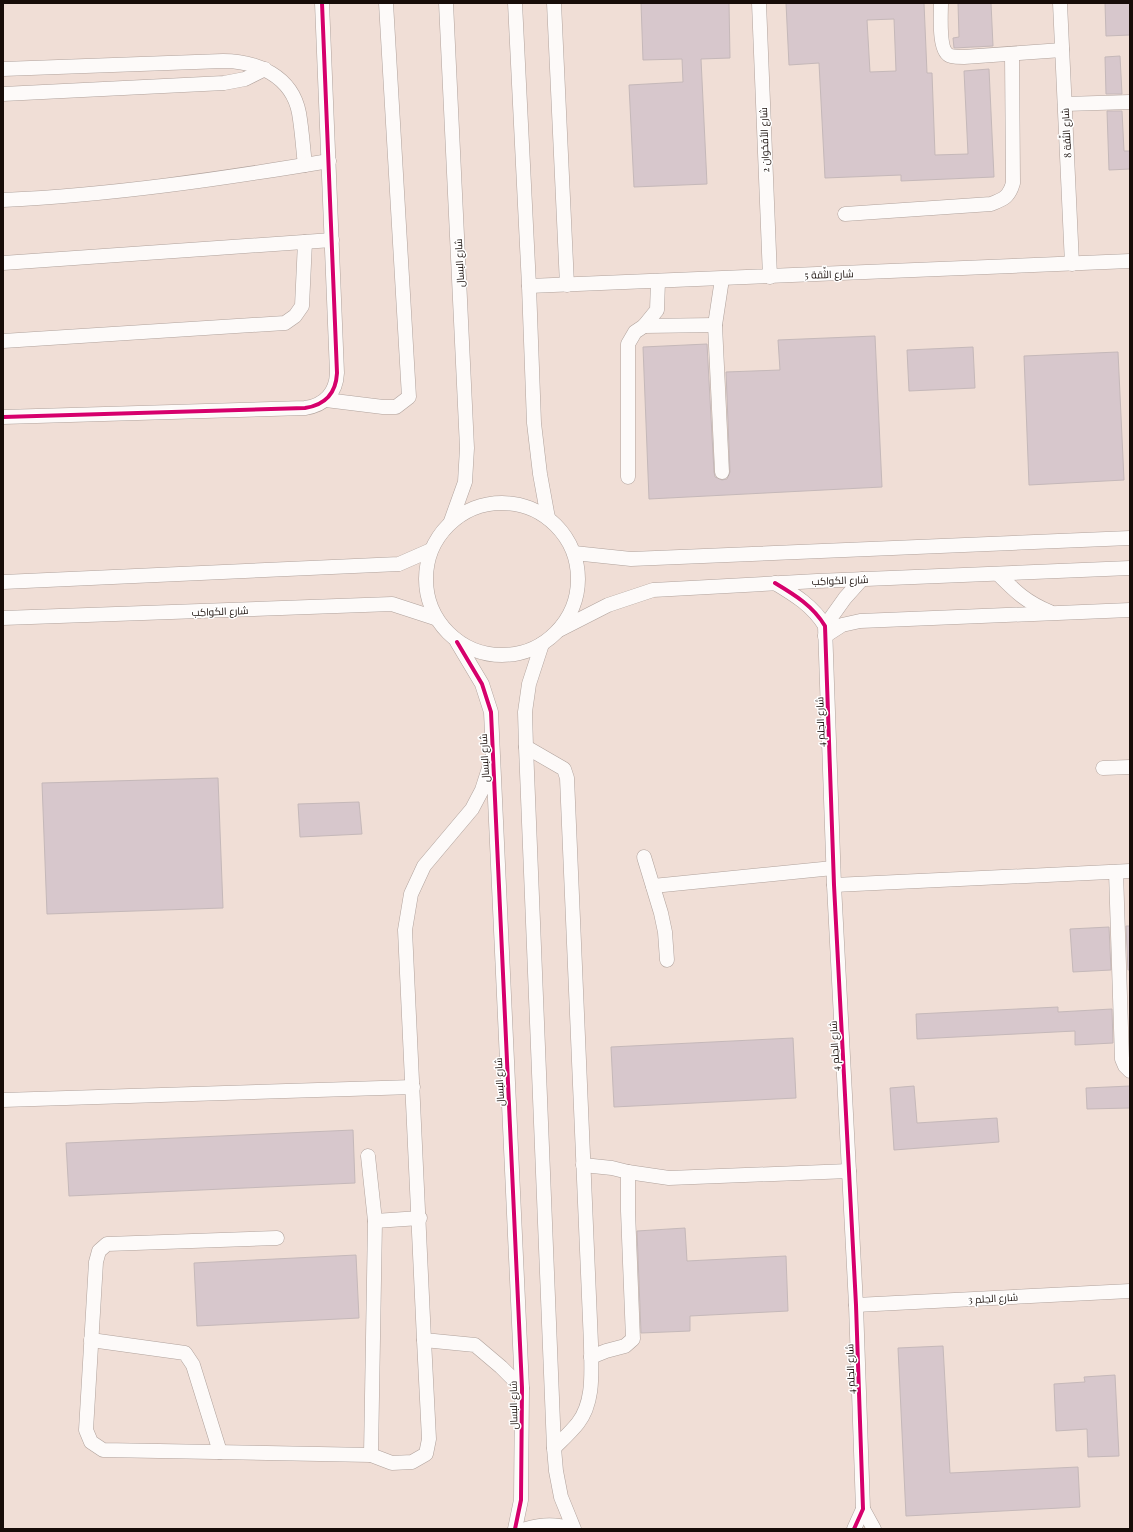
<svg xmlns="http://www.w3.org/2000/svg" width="1133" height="1532" viewBox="0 0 1133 1532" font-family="'Playfair Display',Cairo,serif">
  <rect width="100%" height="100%" fill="#f0ded6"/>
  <g fill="#d7c7cc" stroke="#c5b8b9" fill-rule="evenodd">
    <polygon points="641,3 729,3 730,58 701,59 707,184 634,187 629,85 683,82 682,59 643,60"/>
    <path d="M786,3h138l3,70h5l3,82 33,-1 -4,-83 25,-2 5,108 -93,4v-6l-76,3 -6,-115 -30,2zM894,19l2,52 -26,1 -3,-52z"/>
    <polygon points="958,3 991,3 993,46 954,48 953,38 959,37"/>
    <polygon points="1105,3 1130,3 1130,35 1106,36"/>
    <polygon points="1120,56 1122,94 1106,94 1105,57"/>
    <polygon points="1107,111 1122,111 1124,151 1130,151 1130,169 1109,170"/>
    <polygon points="875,336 882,487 649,499 643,347 707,344 714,472 715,477 722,480 727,479 730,472 726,372 780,370 778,340"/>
    <polygon points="973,347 975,388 909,391 907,350"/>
    <polygon points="1118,352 1124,480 1029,485 1024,356"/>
    <polygon points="218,778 223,908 47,914 42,783"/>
    <polygon points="359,802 362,834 300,837 298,804"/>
    <polygon points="1126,926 1130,926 1130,970 1128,970"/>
    <polygon points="1109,927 1111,970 1073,972 1070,929"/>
    <polygon points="1058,1007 1058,1012 1112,1009 1113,1043 1075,1045 1075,1031 917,1039 916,1014"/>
    <polygon points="793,1038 796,1098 614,1107 611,1047"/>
    <polygon points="914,1086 917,1123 997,1118 999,1142 894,1150 890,1088"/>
    <polygon points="1130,1086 1130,1108 1087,1109 1086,1088"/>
    <polygon points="353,1130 355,1183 69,1196 66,1143"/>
    <polygon points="685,1228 687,1261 786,1256 788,1311 690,1316 690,1331 641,1333 637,1231"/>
    <polygon points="356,1255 359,1318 197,1326 194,1263"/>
    <polygon points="943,1346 950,1473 1078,1467 1080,1507 906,1516 898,1348"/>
    <polygon points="1115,1375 1119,1456 1088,1457 1087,1429 1056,1431 1054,1384 1085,1382 1084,1377"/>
  </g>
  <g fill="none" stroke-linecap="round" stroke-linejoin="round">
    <g stroke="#b0a29c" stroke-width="15">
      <g id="minor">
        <polyline points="446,3 467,448 465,482 451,521"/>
        <polyline points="515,3 529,286 534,423 540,474 548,518"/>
        <polyline points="554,3 567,285"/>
        <polyline points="759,3 770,277"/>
        <path d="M941,3c0,12 -3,50 10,53 4,1 9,1 13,1l98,-7"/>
        <polyline points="1060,3 1072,264"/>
        <path d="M3,69l220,-8c34,0 69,15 76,52 3,17 4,35 6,52"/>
        <polyline points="3,94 224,83 245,79 265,69"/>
        <polyline points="1065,104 1130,102"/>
        <path d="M3,200c109,-5 218,-21 326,-39"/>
        <path d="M845,214l146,-10c13,-5 18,-7 22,-21l-1,-129"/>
        <polyline points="3,263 332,240"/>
        <polyline points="529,286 1130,261"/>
        <polyline points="644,326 715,325"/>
        <polyline points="3,341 285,323 295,316 302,306 305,242"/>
        <polyline points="326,400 383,407 396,407 409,397 386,3"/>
        <path d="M3,417l302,-9c20,-3 31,-15 32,-35l-15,-370"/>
        <polyline points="722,472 715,325 722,279"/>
        <polyline points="628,477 628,344 635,332 644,326 657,310 658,281"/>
        <circle cx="502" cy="579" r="76"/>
        <polyline points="574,553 631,559 1130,538"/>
        <path d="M998,574c18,18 28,28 52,38"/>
        <polyline points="3,582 399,564 431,550"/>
        <path d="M775,583c20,12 38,23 50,43l9,259 22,420 7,204 -9,20"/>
        <polyline points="3,618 392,604 435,618"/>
        <polyline points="825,626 845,598 862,579"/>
        <polyline points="559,630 608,605 653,590 817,581 1130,568"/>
        <polyline points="825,636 842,625 860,621 1130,610"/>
        <polyline points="457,642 482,684 491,712 522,1388 521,1500 515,1529"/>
        <polyline points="542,644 529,684 525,712 526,747 554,1448 556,1471 561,1497 574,1529"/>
        <path d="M526,747l38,22 3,9 24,566c0,25 4,57 -13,79 -7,9 -16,17 -24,25"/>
        <polyline points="490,765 482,790 472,809 424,866 411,894 405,930 424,1340 475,1345 501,1367 522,1388"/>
        <polyline points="1103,768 1130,767"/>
        <polyline points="644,857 661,913 665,932 667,960"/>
        <polyline points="1116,872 1122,1059 1125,1066 1130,1071"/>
        <polyline points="834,885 1130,871"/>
        <polyline points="653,886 833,868"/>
        <polyline points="3,1100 413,1087"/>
        <polyline points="368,1156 375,1221 371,1455"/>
        <polyline points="583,1165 612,1168 628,1172 669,1178 849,1171"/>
        <polyline points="375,1221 420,1218"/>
        <polyline points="277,1238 107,1244 99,1251 96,1262 86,1430 91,1442 103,1450 371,1455 392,1463 412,1462 426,1454 429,1439 424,1340"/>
        <polyline points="856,1305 1130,1291"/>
        <polyline points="91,1340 185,1353 193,1365 220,1452"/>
        <polyline points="591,1357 606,1351 625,1346 633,1339 628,1211 628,1172"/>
        <polyline points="863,1509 874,1529"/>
        <path d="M526,1529c17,-5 30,-5 47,0"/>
      </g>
    </g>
    <use href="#minor" stroke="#fdfaf9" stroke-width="14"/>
    <g stroke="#fff" stroke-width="6">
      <g id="cycleway">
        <path d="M3,417l302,-9c20,-3 31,-15 32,-35l-15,-370"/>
        <path d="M775,583c20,12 38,23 50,43l9,259 22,420 7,204 -9,20"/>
        <polyline points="457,642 482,684 491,712 522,1388 521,1500 515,1529"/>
      </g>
    </g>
    <use href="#cycleway" stroke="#d6006c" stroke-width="4"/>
  </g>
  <g text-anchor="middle" stroke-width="3" stroke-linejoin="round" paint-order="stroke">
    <g font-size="10" fill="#170c08" stroke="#fff">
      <text transform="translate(1066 133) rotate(-93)" y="4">شارع الثِّقة 8</text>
      <text transform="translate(764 140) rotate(-92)" y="4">شارع الأقحُوان 2</text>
      <text transform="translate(459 263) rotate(-93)" y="4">شارع البسال</text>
      <text transform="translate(829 274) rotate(-2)" y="4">شارع الثِّقة 5</text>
      <text transform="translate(840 580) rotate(-2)" y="4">شارع الكَواكِب</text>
      <text transform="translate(220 611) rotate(-2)" y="4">شارع الكَواكِب</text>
      <text transform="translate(820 722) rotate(-92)" y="4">شارع الحِلم 4</text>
      <text transform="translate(484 758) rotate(-93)" y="4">شارع البسال</text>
      <text transform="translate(834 1046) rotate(-93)" y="4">شارع الحِلم 4</text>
      <text transform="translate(499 1082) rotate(-93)" y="4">شارع البسال</text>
      <text transform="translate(993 1298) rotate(-3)" y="4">شارع الحِلم 3</text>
      <text transform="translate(850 1369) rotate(-92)" y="4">شارع الحِلم 4</text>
      <text transform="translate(513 1405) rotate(-91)" y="4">شارع البسال</text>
    </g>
  </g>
  <rect width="1133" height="1532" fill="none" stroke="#170c08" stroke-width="8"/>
</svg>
